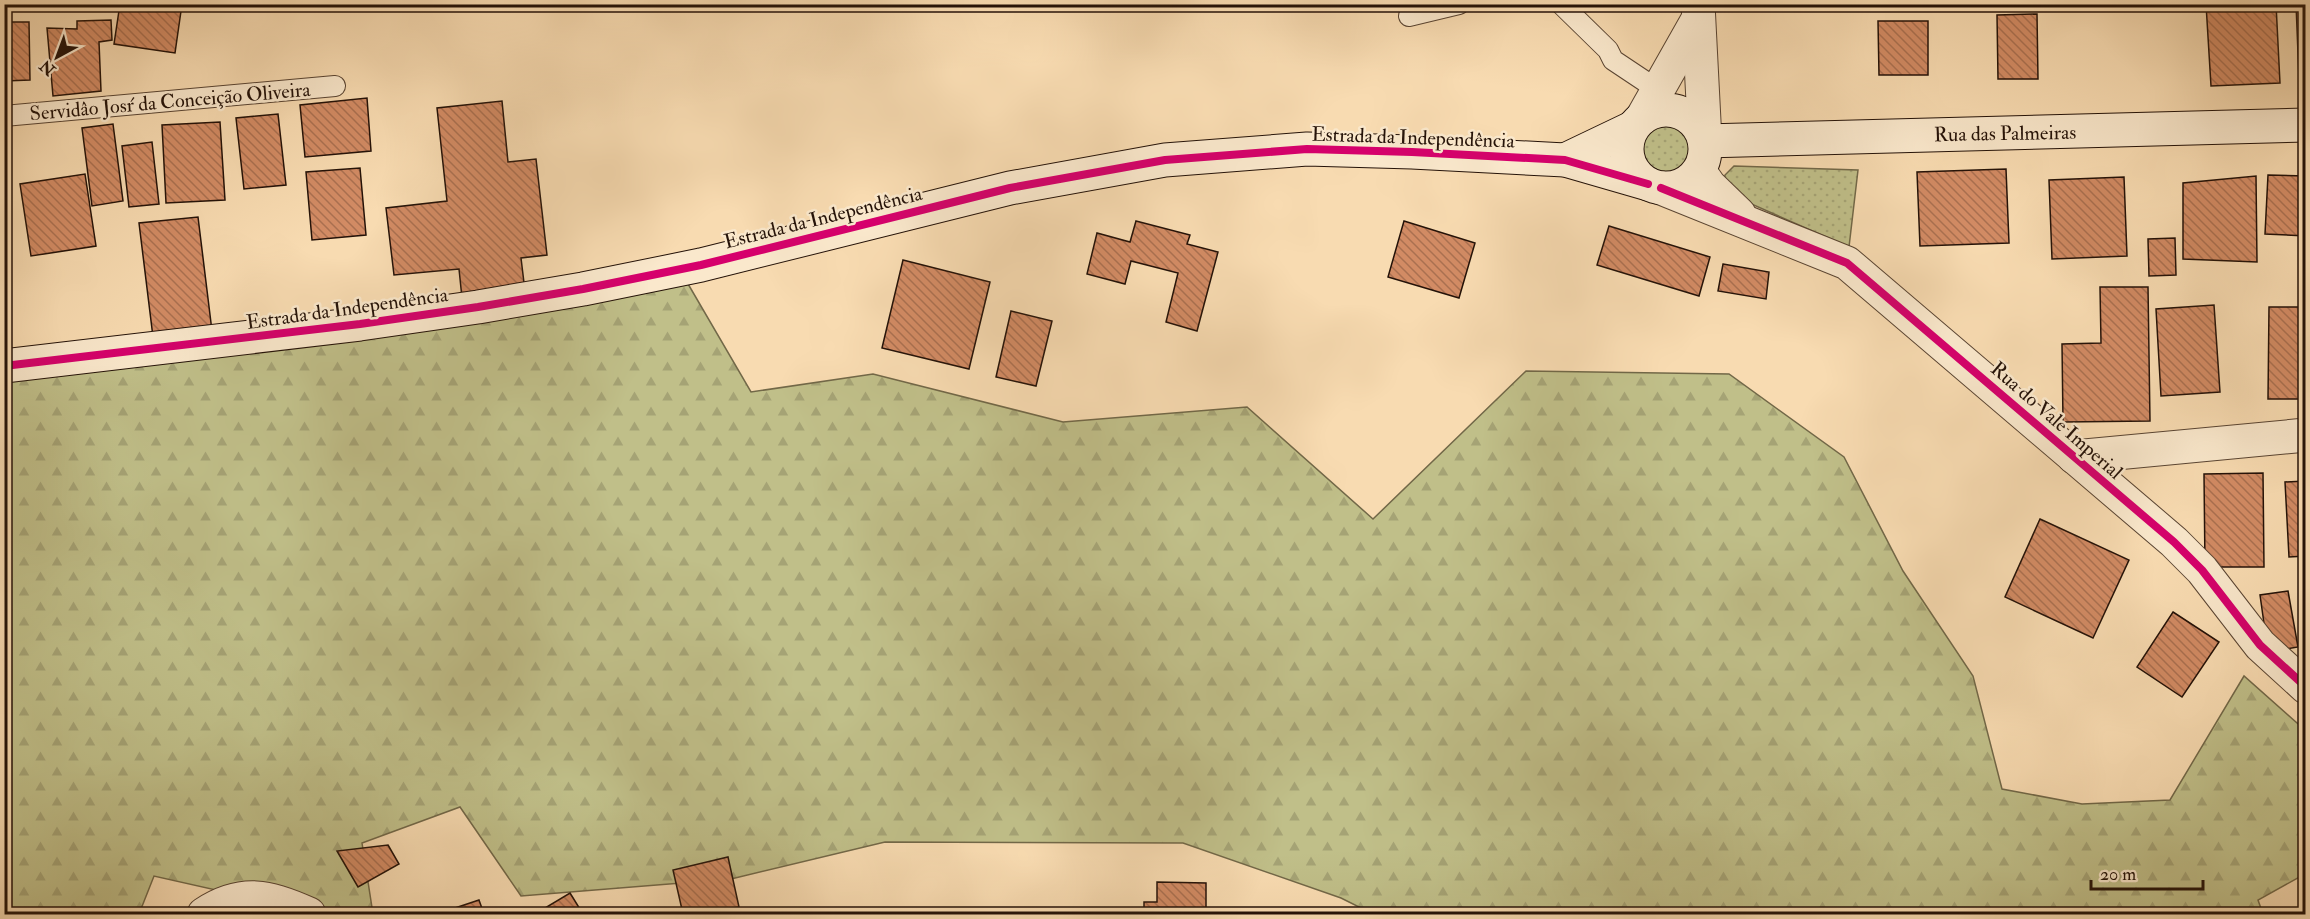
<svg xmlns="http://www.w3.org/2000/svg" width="2310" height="919" viewBox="0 0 2310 919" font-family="'IM FELL Double Pica',serif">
  <defs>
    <pattern id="grass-dots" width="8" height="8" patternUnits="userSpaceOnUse" patternTransform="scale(1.5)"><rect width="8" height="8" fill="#c0bf89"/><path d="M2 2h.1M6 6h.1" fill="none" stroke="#a5a375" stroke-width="1.8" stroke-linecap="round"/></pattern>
    <pattern id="forest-firs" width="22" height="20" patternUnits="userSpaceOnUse" patternTransform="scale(1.5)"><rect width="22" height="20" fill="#c0bf89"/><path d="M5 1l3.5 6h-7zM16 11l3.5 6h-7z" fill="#a5a375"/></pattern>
    <pattern id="building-back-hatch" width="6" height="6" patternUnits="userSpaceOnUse" patternTransform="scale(1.5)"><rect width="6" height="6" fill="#d28b64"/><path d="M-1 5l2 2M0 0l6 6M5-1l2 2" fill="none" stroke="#aa7050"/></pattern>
  </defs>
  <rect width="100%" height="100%" fill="#f8dbb1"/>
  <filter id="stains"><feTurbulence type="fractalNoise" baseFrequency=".00333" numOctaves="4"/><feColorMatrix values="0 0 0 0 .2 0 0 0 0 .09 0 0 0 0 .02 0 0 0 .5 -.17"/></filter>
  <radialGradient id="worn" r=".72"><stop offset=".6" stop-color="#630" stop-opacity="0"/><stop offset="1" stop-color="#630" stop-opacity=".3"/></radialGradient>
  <g fill="url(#grass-dots)" stroke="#726848" stroke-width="1.5">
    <circle cx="1666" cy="149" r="24"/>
    <polygon points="1734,166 1858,170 1849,247 1731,195 1723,185 1725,175"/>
  </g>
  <polygon fill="url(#forest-firs)" stroke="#726848" stroke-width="1.5" points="684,277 751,392 873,374 1063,422 1247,407 1373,519 1526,371 1729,374 1844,457 1903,571 1973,676 2002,789 2082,804 2170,800 2244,676 2305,730 2305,874 2258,900 2263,914 1373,914 1341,898 1183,843 885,842 731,879 521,896 460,807 362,843 373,914 322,914 154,876 139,914 5,914 4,372"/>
  <g fill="url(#building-back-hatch)" stroke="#241208" stroke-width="1.5">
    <polygon points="120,4 182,4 175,53 114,44"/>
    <polygon points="2206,4 2276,4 2280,83 2211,86"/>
    <polygon points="2296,4 2306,4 2306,77 2299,78"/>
    <polygon points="2037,14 2038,79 1998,79 1997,15"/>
    <polygon points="111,20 112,40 99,42 101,91 53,96 47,28 77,29 77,21"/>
    <polygon points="1878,21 1928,21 1928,75 1879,75"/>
    <polygon points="4,22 29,22 30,80 4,81"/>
    <polygon points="367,98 371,151 305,157 300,105"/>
    <polygon points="502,101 508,162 536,159 547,255 521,258 525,291 462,298 459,269 394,275 386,208 447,201 437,108"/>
    <polygon points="278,114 286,185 244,189 236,118"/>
    <polygon points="220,122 225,200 166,203 162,125"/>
    <polygon points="113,124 123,201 92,206 82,128"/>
    <polygon points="152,142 159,204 129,207 122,146"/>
    <polygon points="360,168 366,235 312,240 306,172"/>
    <polygon points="2006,169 2009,243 1920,246 1917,172"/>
    <polygon points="85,174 96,246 31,256 20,184"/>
    <polygon points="2268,175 2306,176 2306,236 2265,234"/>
    <polygon points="2256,176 2257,262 2183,259 2183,183"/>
    <polygon points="2124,177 2127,256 2052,259 2049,180"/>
    <polygon points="198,217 212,331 153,337 139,223"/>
    <polygon points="1136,221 1190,235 1187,244 1218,252 1197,331 1166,322 1178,273 1131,261 1125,284 1087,274 1097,233 1130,242"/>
    <polygon points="1404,221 1475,243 1459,298 1388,277"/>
    <polygon points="1609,226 1710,257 1699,296 1597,265"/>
    <polygon points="2175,238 2176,275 2149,276 2148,239"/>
    <polygon points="903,260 990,282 969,369 882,348"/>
    <polygon points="1723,264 1769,272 1766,299 1718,291"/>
    <polygon points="2100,287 2148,287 2150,421 2063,422 2062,344 2101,343"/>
    <polygon points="2214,305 2220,392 2161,396 2156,309"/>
    <polygon points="2269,307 2306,307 2306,399 2268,399"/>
    <polygon points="1011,311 1052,321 1036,386 996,377"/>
    <polygon points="2263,473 2264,567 2205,567 2204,474"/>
    <polygon points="2306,481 2306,556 2289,557 2285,482"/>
    <polygon points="2040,519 2129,560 2093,638 2005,597"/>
    <polygon points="2288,591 2298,647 2268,652 2260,595"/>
    <polygon points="2173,612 2219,642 2182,697 2137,667"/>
    <polygon points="388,845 399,864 358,887 337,851"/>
    <polygon points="728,857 739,907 704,914 683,914 673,870"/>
    <polygon points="1157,882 1206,883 1206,914 1144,914 1144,902 1157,902"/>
    <polygon points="570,893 583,914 535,914"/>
    <polygon points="479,900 484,914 437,914"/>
  </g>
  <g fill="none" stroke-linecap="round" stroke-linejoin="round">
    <g stroke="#594432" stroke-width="22">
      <g id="lane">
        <polyline points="1561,4 1608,50 1613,60 1658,90"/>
        <polyline points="1409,16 1459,4"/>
        <polyline points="4,116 335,86"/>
      </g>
    </g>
    <g stroke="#594432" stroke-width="35">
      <g id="street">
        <polyline points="1698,4 1705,141"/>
        <polyline points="1642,118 1698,19"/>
        <polyline points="1700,172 1709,185 1739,214"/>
        <polyline points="1661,188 1847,263 2174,542 2202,570 2260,645 2306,687"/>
        <polyline points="2074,457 2306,435"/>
        <path d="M204,914c38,-25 66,-18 105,0"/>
      </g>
    </g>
    <g stroke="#241208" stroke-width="35">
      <g id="secondary">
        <circle cx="1666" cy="149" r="39"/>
        <polyline points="1705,141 2306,125"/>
        <polyline points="1565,160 1632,128"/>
        <polyline points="4,366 360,324 478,307 583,289 701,265 1010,188 1165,160 1307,149 1412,152 1565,160 1648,184"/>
      </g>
    </g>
    <use href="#lane" stroke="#fae8cc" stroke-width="20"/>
    <use href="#street" stroke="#fae8cc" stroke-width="33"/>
    <use href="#secondary" stroke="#fae8cc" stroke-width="33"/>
    <g stroke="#fae8cc" stroke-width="11">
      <g id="cycleway">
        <polyline points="1661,188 1847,263 2174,542 2202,570 2260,645 2306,687"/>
        <polyline points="4,366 360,324 478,307 583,289 701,265 1010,188 1165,160 1307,149 1412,152 1565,160 1648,184"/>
      </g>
    </g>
    <use href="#cycleway" stroke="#d6006c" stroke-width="8"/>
  </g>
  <g text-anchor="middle" stroke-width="5" stroke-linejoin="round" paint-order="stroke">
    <g font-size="20" fill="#241208" stroke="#fae8cc">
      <text transform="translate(170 101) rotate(-5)" y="7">Servidâo Josŕ da Conceição Oliveira</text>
      <text transform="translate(2005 133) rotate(-1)" y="7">Rua das Palmeiras</text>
      <text transform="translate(1413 137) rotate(2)" y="7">Estrada da Independência</text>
      <text transform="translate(823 217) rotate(-14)" y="7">Estrada da Independência</text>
      <text transform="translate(347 308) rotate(-8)" y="7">Estrada da Independência</text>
      <text transform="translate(2057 420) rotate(41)" y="7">Rua do Vale Imperial</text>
    </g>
  </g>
  <rect width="2310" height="919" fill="none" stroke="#f8dbb1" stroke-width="24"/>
  <rect x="6" y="6" width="2298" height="907" fill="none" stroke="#241208" stroke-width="3"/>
  <rect x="12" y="12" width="2286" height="895" fill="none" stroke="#241208" stroke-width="1.5"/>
  <g transform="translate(57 57) rotate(221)" stroke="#fae8cc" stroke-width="4.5" paint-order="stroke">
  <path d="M0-4.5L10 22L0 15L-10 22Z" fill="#241208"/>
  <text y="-9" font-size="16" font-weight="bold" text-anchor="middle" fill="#241208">N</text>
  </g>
  <path d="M2091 880v9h112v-9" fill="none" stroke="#241208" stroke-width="3"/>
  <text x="2100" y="880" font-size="18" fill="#241208" stroke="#fae8cc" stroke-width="4.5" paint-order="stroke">20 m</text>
  <rect width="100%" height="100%" filter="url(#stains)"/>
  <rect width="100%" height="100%" fill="url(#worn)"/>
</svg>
